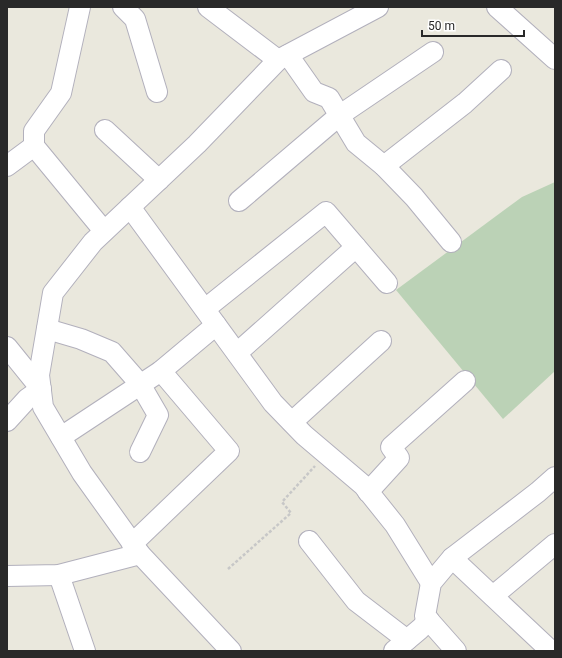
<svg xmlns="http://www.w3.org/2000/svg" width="562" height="658" viewBox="0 0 562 658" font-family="Roboto,sans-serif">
  <rect width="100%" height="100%" fill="#eae8dd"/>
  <polygon fill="#bbd2b6" points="555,182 555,371 503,419 396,290 522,197"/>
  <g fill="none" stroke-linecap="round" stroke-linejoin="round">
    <g stroke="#b2b0bc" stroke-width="22">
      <g id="minor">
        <polyline points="80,7 61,93 34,131 34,146 104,231"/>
        <polyline points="123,7 135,19 157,92"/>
        <polyline points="208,7 278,60"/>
        <polyline points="497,7 555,59"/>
        <polyline points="288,55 314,92 329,98 356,143 384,166 414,197 451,242"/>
        <polyline points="105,130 159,180"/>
        <polyline points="7,166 34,146"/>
        <polyline points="384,166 465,103 501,70"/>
        <polyline points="239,201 340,115 433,52"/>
        <polyline points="130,207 273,403 304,435 363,485 395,525 431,583"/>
        <polyline points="205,309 326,212 387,283"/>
        <polyline points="47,329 81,339 112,352 140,384 158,415 140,452"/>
        <polyline points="7,347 41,389 27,399 7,421"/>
        <polyline points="237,353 356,247"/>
        <polyline points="292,422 381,341"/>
        <polyline points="61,437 161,371 216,325"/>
        <polyline points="368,492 399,458 391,447 465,381"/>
        <polyline points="309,541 356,601 407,640"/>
        <polyline points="132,544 229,451 161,371"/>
        <polyline points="452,558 551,651"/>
        <polyline points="59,575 85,651"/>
        <polyline points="7,576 59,575 140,554"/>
        <polyline points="493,596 555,544"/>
        <polyline points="231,651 140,554 82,473 43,407 39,375 53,293 93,242 197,144 278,60 378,7"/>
        <polyline points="394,651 420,629 429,620"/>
        <polyline points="456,651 425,616 431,583 452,558 538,492 555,477"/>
      </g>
    </g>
    <polyline stroke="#c7c7c7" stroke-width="2.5" stroke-dasharray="3 2" stroke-linecap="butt" points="228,569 291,513 282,502 315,466"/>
    <use href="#minor" stroke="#fff" stroke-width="20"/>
  </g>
  <rect width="562" height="658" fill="none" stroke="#292929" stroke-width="16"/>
  <path d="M422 30v6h102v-6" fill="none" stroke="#292929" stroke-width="2"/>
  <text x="428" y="30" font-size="12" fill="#292929" stroke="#ffffff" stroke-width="3" paint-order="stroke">50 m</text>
</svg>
